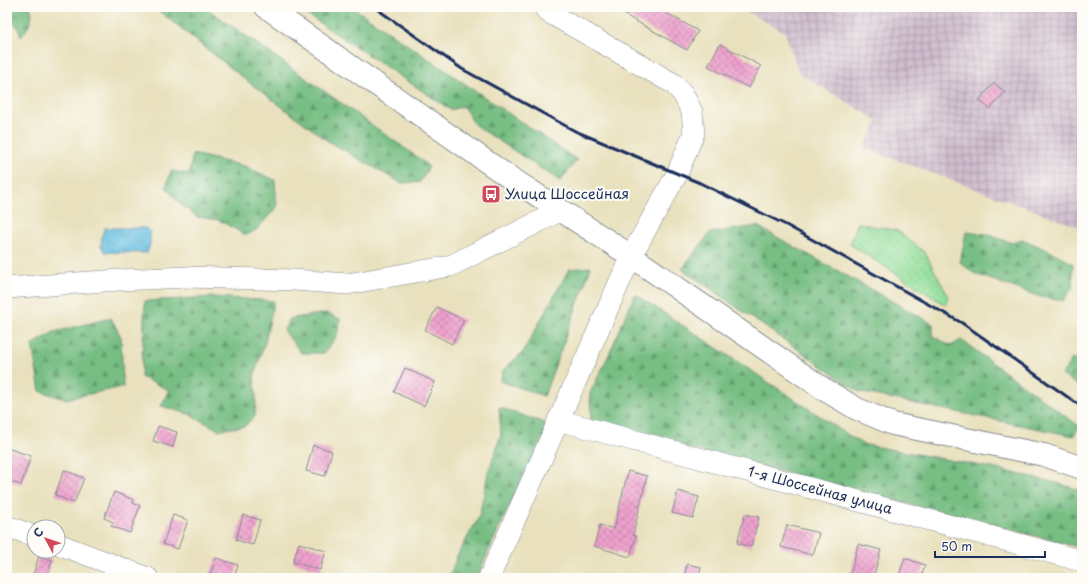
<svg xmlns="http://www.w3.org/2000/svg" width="1089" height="585" viewBox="0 0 1089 585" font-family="'Playpen Sans',sans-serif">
  <defs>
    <pattern id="industrial-grid" width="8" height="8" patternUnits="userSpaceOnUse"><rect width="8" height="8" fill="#d0bdcd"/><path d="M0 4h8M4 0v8" fill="none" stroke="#a89aaa"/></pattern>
    <pattern id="grass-dots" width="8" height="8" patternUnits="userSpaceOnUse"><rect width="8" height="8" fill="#94df9b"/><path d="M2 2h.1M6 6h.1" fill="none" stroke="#7fc088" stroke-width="1.8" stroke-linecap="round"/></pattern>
    <pattern id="forest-firs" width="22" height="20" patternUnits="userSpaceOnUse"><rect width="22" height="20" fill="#77be83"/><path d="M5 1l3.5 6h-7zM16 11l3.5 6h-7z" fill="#619b6e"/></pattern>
    <pattern id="water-ripples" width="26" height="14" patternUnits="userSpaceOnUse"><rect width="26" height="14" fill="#62bee0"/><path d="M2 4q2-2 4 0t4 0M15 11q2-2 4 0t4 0" fill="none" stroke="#509bb9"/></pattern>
    <pattern id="building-cross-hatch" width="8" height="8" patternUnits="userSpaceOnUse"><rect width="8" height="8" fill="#efa2ce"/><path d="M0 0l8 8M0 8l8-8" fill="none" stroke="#c184aa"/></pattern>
  </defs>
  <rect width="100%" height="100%" fill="#fdfcf7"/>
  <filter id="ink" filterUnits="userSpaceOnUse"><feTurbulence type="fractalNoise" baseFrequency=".025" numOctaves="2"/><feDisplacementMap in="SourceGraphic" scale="8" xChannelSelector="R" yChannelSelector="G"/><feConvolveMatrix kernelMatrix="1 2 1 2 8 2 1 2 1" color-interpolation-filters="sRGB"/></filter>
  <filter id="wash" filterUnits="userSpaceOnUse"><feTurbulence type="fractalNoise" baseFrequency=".012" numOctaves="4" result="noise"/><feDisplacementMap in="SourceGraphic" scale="16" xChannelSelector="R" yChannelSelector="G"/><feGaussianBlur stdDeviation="0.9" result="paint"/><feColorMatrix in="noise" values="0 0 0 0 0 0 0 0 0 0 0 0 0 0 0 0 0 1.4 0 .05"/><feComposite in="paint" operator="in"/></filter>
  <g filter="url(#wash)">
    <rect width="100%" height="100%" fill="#e9e1bd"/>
    <polygon fill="url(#industrial-grid)" points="738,7 1082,7 1082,228 864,148 878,121 799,73 785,32"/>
    <polygon fill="url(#grass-dots)" stroke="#58877c" points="858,223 898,231 925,253 949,298 945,305 850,244"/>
    <g fill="url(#forest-firs)" stroke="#497670">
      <path d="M11,7h19c5,11 -2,21 -9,30l-3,-9 -11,-13z"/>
      <polygon points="154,7 205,7 420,159 429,167 420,182 401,183 328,141 246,80"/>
      <polygon points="296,7 352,7 577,160 560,181 475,125 463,106 451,110"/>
      <polygon points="193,154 244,166 275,180 277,207 256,230 246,235 219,220 197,217 180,204 166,187 171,171 189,174"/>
      <polygon points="757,226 933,324 933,336 951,346 961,340 1079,426 1074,436 859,392 682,269 710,233"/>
      <polygon points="966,232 986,234 1012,243 1022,239 1058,255 1073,264 1073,287 1063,301 1041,297 975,274 960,262"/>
      <polygon points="591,267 544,396 500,381 504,369 523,352 569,269"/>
      <polygon points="635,294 862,444 992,468 1057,483 1082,491 1082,548 591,423 590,393 607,359"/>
      <polygon points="214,297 274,301 265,342 254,376 256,396 255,416 245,426 219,430 189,414 161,406 169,390 141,377 145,301"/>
      <polygon points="326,313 340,319 337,336 324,353 301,353 284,330 289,319"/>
      <polygon points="111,318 121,337 123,387 65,399 40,391 32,345 54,332"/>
      <polygon points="1072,359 1082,365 1082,388 1062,375"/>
      <path d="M499,407l51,18c-27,50 -51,101 -73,153h-28l8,-22 22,-39 9,-44 13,-38z"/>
    </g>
    <polygon fill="url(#water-ripples)" stroke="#3e769f" points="105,228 146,228 150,232 150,244 147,253 105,252 101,246 102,235"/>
    <g id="blocks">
      <g fill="url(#building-cross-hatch)">
        <polygon points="611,7 656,7 698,31 687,50"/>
        <polygon points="720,44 761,66 749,88 708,66"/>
        <polygon points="994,83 1005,92 990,109 979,100"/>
        <polygon points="437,307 464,320 452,344 425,330"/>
        <polygon points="405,368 435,382 424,406 394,392"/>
        <polygon points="158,426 177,432 173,447 153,441"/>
        <polygon points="313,445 332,451 325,476 306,471"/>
        <polygon points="7,448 31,456 21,485 7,480"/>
        <polygon points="64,470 84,478 74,503 55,495"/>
        <polygon points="628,471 647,476 633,535 636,536 630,557 594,546 600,525 614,529"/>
        <polygon points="678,491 699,497 693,518 672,513"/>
        <polygon points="114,492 134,500 133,503 140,506 130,533 111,526 113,522 104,518"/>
        <polygon points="745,514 759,517 751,547 737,543"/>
        <polygon points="173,515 188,520 178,549 163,544"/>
        <polygon points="243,515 260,520 253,545 236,540"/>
        <polygon points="787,525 819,533 813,555 781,547"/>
        <polygon points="299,543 326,551 320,570 293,562"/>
        <polygon points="858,544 881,550 873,578 859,578 850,576"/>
        <polygon points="39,556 52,560 46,578 32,578"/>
        <polygon points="216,558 238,565 234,578 209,578"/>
        <polygon points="905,558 925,565 921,578 898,578"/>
        <polygon points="687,564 701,567 698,578 684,578"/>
      </g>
    </g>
  </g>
  <g filter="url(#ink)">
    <use href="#blocks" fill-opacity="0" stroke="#82888e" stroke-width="1"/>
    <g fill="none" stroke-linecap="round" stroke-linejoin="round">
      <g stroke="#82888e" stroke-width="22">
        <g id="minor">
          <polyline points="7,288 119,280 188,277 294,280 347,284 450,266 560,211"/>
          <polyline points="558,420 1082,561"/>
          <polyline points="7,526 34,536"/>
          <polyline points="58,544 148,578"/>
          <polyline points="489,578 631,256 677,174 694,133 692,112 683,94 674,84 548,12 544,7"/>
        </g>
      </g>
      <g stroke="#82888e" stroke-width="24">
        <polyline id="major" points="266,7 500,171 631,256 825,390 857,409 893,424 1044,455 1082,468"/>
      </g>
      <use href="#minor" stroke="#fff" stroke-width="21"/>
      <use href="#major" stroke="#fff" stroke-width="22"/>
      <polyline stroke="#1b2f5e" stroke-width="3" points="374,7 462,69 575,131 700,183 786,225 962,323 1082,407"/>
    </g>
  </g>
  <defs>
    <g id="bus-square" transform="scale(1)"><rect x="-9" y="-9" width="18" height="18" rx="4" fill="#d1495b" stroke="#fdfcf7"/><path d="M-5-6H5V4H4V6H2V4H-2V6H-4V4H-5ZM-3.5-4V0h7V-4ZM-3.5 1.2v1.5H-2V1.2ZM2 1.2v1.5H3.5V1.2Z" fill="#fff"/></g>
  </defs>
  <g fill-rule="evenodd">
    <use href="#bus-square" x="491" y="194"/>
  </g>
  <g text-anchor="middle" stroke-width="4" stroke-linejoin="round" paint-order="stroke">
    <g font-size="14" fill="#1b2f5e" stroke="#fdfcf7" text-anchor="start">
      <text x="505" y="199">Улица Шоссейная</text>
    </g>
    <g font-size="14" fill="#1b2f5e" stroke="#fdfcf7">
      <text transform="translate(820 490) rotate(15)" y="5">1-я Шоссейная улица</text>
    </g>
  </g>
  <rect width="1089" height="585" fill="none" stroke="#fdfcf7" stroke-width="24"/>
  <g transform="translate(46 539) rotate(310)"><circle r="19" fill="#fdfcf7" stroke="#a3aaba"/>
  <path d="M0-3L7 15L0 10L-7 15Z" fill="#d1495b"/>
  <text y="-6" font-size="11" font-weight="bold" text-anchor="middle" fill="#1b2f5e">С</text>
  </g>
  <path d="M935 551v6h110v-6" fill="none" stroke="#1b2f5e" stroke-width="2"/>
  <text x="941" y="551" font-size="12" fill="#1b2f5e" stroke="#fdfcf7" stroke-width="3" paint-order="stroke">50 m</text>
</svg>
